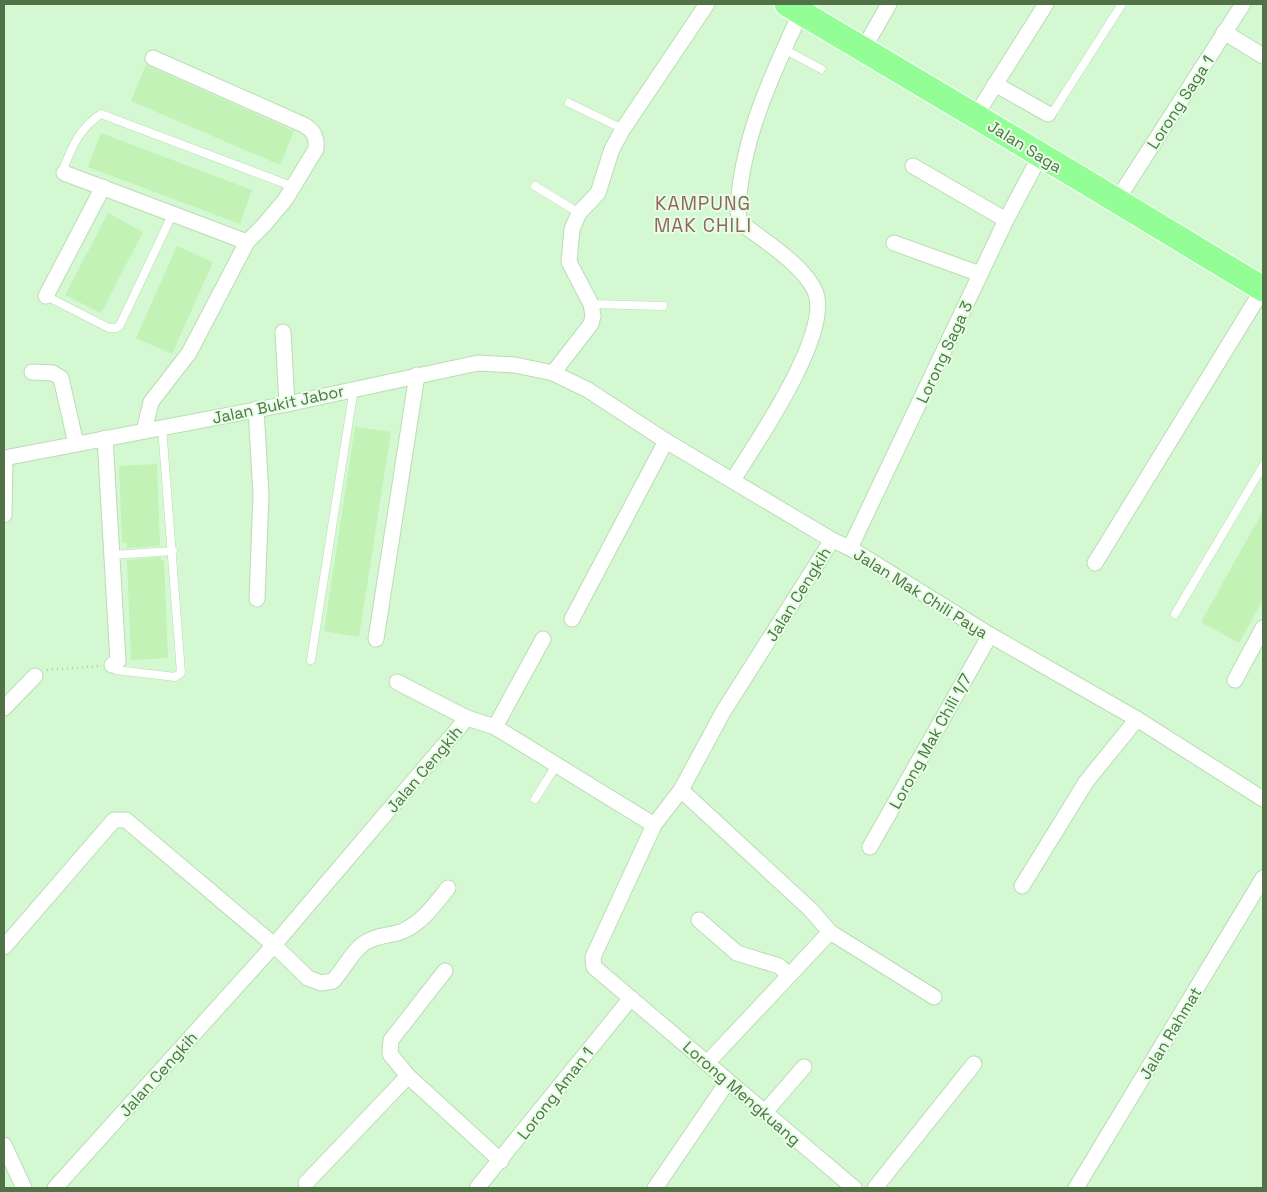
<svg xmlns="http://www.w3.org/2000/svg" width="1267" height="1192" viewBox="0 0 1267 1192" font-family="'Space Grotesk',sans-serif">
  <rect width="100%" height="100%" fill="#defcdd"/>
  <rect fill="#d4f9d2" x="4" y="4" width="1259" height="1184"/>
  <g fill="#c2f2b5">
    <polygon points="146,65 294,131 280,165 131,101"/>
    <polygon points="101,133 252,190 240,224 88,167"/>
    <polygon points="108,213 143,232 101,313 65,295"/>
    <polygon points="177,246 213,262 172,354 136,338"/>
    <polygon points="355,427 391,432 359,637 324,631"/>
    <polygon points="157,464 160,546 127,548 127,543 122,543 119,466"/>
    <polygon points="1263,511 1263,600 1239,643 1201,622"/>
    <polygon points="161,557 161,560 164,560 168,658 131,660 127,560"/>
  </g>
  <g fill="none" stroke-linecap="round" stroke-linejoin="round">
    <g stroke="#bbdbb5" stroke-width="9">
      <g id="service">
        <polyline points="784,49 821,69"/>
        <polyline points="569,103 623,129"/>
        <polyline points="1048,114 1052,114 1055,109 1122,4"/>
        <path d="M64,173l-1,-3c9,-24 17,-42 38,-56l193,73"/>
        <polyline points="535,186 579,213"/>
        <polyline points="46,296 109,328 116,328 120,325 173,213"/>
        <polyline points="591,304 663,306"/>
        <polyline points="112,555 173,551"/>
        <polyline points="1175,614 1263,466"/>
        <polyline points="311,660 354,388"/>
        <polyline points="112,665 116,670 175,677 181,673 162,427"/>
        <polyline points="535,799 557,764"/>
      </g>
    </g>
    <g stroke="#bbdbb5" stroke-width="17">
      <g id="minor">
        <polyline points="1224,32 1263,56"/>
        <polyline points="864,48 889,4"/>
        <polyline points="995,84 1048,114"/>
        <polyline points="976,115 1046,4"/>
        <polyline points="913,166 1006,220"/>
        <polyline points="64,173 247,242"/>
        <polyline points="1117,200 1243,4"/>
        <polyline points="894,243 980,274"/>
        <polyline points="46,296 103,187"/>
        <polyline points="283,332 287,404"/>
        <polyline points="32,372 53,373 61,378 76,444"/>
        <polyline points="553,373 591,324 593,316 591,304 569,262 572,229 579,213 598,193 612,149 623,129 707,4"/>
        <polyline points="256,409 261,495 257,599"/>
        <path d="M144,431l7,-29 38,-49 58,-111 17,-17 21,-25 31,-51c1,-12 -2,-18 -12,-24l-151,-67"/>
        <polyline points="105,438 118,661 112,665"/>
        <polyline points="4,458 287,404 478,363 515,365 553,373 588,390 666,441 832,540 850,548 990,635 1137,719 1263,799"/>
        <path d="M733,480c23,-37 100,-148 82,-189 -11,-25 -49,-49 -70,-65l-6,-7 -1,-9c3,-71 34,-135 63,-198"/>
        <polyline points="4,515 5,458"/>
        <polyline points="850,548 1006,220 1040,156"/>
        <polyline points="1095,563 1263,289"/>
        <polyline points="572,619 666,441"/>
        <polyline points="376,639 417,375"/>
        <polyline points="1235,680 1263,628"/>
        <polyline points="397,682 467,718"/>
        <polyline points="4,708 35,676"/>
        <polyline points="495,727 543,639"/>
        <polyline points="681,790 811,910 830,932 707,1063"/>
        <polyline points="654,825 593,957 594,967 854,1188"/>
        <polyline points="870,847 990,635"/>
        <polyline points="1022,886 1086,782 1137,719"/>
        <polyline points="699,920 737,953 779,966 789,975"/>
        <polyline points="830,932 934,997"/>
        <path d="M4,947l110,-127h12l148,125 34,33 13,5 12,-2c11,-12 18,-28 30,-37 12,-9 27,-8 40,-13 20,-9 32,-27 45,-43"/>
        <polyline points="445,971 391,1040 390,1054 408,1076 501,1161"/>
        <polyline points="765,1112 804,1067"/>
        <polyline points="4,1145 24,1188"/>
        <polyline points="306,1183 408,1076"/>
        <polyline points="55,1188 274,945 467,718 495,727 654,825 681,790 723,712 832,540"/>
        <polyline points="477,1188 631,998"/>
        <polyline points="655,1188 728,1081"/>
        <polyline points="875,1188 974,1064"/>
        <polyline points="1076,1188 1263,878"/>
      </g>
    </g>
    <g stroke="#fff" stroke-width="27">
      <path id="primary" d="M787,4c159,94 318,189 476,285"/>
    </g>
    <polyline stroke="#a7d699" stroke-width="2.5" stroke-dasharray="1 4" stroke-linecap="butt" points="47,670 99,666"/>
    <use href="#service" stroke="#fff" stroke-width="8"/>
    <use href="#minor" stroke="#fff" stroke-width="15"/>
    <use href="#primary" stroke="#93fe95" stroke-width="25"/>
  </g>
  <g text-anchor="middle" stroke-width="4" stroke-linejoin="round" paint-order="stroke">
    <g font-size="16" fill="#517246" stroke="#e4ffe4">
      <text transform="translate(1180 102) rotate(-57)" y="6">Lorong Saga 1</text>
      <text transform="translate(1025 146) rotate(32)" y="6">Jalan Saga</text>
      <text transform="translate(944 352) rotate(-65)" y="6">Lorong Saga 3</text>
      <text transform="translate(278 404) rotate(-12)" y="6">Jalan Bukit Jabor</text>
      <text transform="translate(921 593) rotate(32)" y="6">Jalan Mak Chili Paya</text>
      <text transform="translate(798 594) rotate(-58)" y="6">Jalan Cengkih</text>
      <text transform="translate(930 741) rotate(-61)" y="6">Lorong Mak Chili 1/7</text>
      <text transform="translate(424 769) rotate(-50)" y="6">Jalan Cengkih</text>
      <text transform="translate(1170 1033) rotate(-59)" y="6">Jalan Rahmat</text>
      <text transform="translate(158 1074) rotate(-48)" y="6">Jalan Cengkih</text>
      <text transform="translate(555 1093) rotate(-52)" y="6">Lorong Aman 1</text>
      <text transform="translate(742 1093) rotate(41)" y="6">Lorong Mengkuang</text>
    </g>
    <g font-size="19" letter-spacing="1" fill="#966361" stroke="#e4ffe4">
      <text x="703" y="210">KAMPUNG<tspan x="703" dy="22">MAK CHILI</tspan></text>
    </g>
  </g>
  <rect width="1267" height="1192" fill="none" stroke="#517246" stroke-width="10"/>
</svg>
